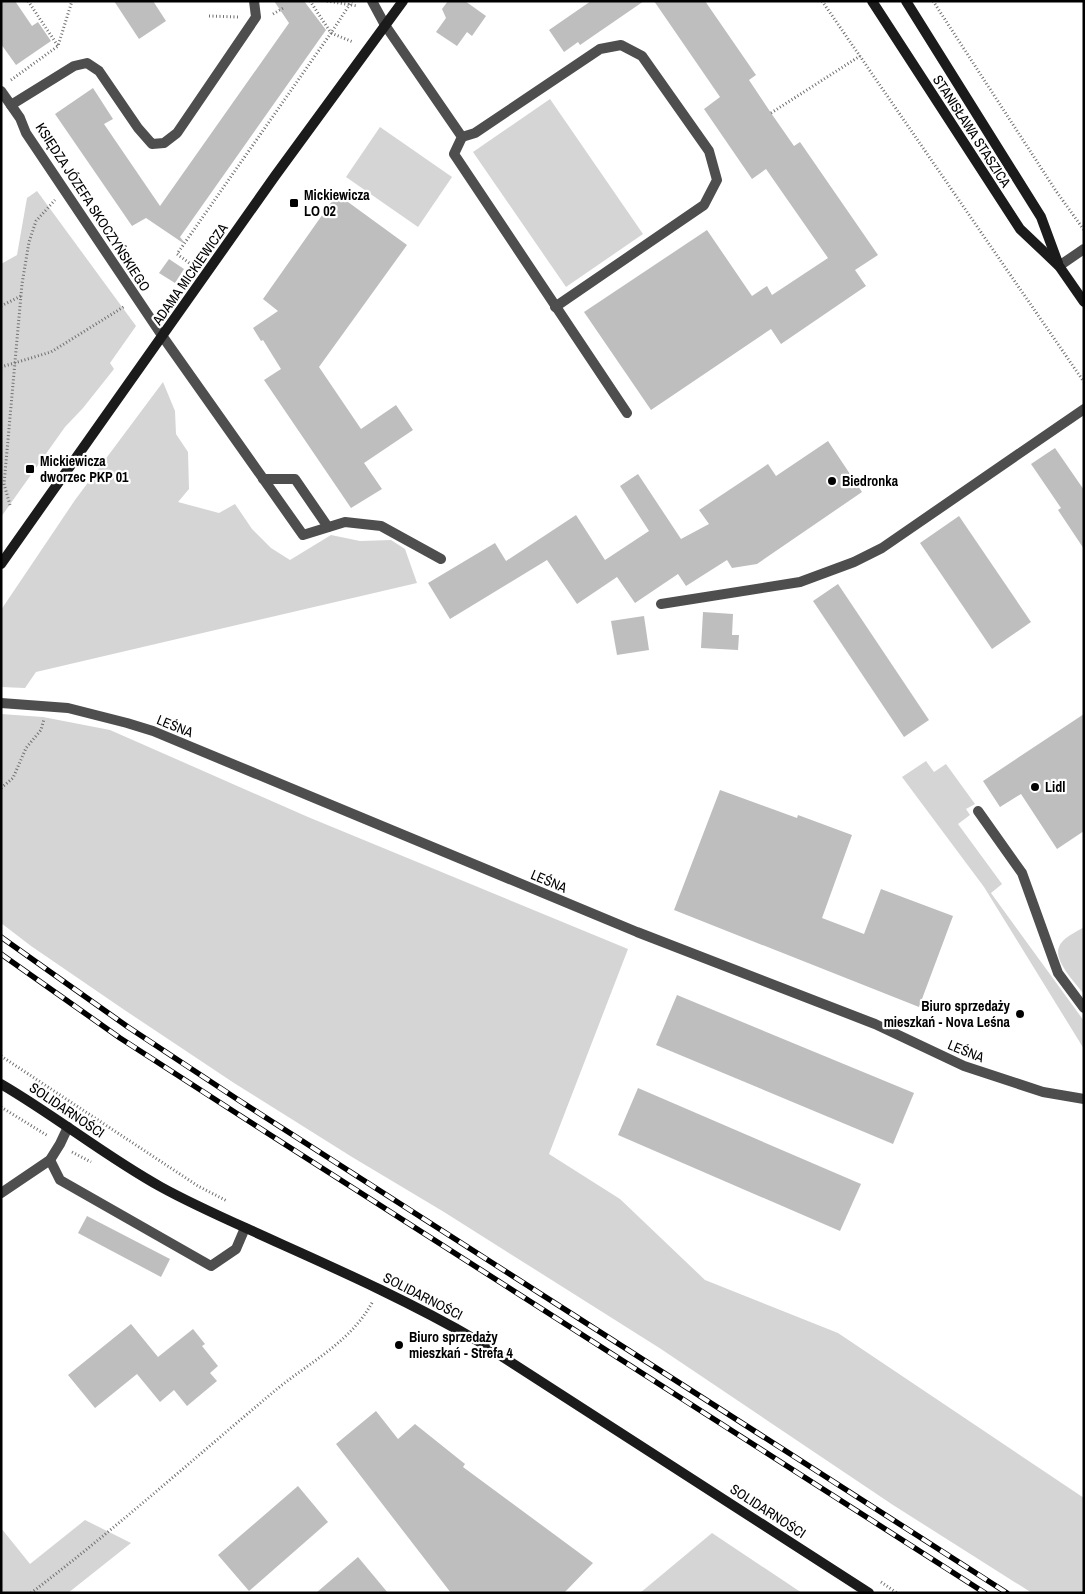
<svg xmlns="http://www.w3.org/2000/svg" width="1085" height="1594" viewBox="0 0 1085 1594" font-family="'Archivo Narrow',sans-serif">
  <rect width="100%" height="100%" fill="#fff"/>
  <g fill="#d5d5d5">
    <polygon points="550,99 643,234 566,287 473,152"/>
    <polygon points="380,127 452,177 418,227 346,177"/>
    <polygon points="37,191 136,326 110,363 114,369 83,408 65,427 1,517 1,264 17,255 27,198"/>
    <polygon points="163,382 175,411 176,434 188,452 189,489 178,502 219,513 235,504 252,529 271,548 290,560 331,535 360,541 391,540 405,549 417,583 36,672 25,688 1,687 1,610 75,500"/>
    <polygon points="1,714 43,717 110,730 308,817 628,949 549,1154 620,1199 705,1280 838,1333 1084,1498 1084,1593 1032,1593 893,1505 661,1349 444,1212 352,1157 234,1083 123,1009 31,946 1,923"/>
    <polygon points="926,761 934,772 946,764 975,804 966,809 970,815 958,824 1002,884 991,893 1084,1021 1084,1049 984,887 902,777"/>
    <path d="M1084,927v67c-8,-10 -31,-34 -25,-47 3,-9 17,-15 25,-20z"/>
    <polygon points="85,1520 131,1543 68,1593 1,1593 1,1528 30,1564"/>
    <polygon points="712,1533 802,1593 640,1593"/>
  </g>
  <g fill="#bebebe">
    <polygon points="1,1 15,1 32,26 38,22 51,41 16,65 1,44"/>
    <polygon points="114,1 153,1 166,21 139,39"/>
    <polygon points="274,1 304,1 326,30 180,237 184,242 183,243 146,218 132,226 55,114 93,88 113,119 104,124 160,206 289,23"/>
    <polygon points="448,1 465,1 486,16 472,36 467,32 457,46 436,32 446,18 442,9"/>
    <polygon points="591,1 644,1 580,45 578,42 564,52 549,30"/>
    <polygon points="654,1 705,1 756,75 749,80 771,113 794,146 800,142 878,255 855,270 866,286 781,344 771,329 651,410 584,312 707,230 752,296 767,286 772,295 828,258 766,169 752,179 704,109 720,97"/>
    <polygon points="337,194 407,245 319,367 361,429 396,405 413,430 364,463 382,489 351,508 264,380 281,369 263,340 261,341 253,328 278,311 263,299"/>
    <polygon points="169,259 184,269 175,283 159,273"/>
    <polygon points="828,441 862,492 757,564 732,568 727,560 686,586 678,574 635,603 617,577 577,604 547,560 450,619 428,583 495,543 506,561 576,515 605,560 649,531 620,486 638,474 681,539 709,524 699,510 768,464 776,476"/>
    <polygon points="1055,448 1084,490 1084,549 1058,510 1061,508 1031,464"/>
    <polygon points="959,516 1031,622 992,649 920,543"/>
    <polygon points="838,584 929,720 904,737 813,601"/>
    <polygon points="703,612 733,614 732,635 739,635 738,650 701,648"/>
    <polygon points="644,616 649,650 617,655 611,621"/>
    <polygon points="1084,714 1084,831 1057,849 1021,794 1000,807 983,781"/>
    <polygon points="720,790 797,818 798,815 852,835 822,918 864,934 881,889 953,916 919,1007 674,910"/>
    <polygon points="677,995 914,1093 893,1144 656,1045"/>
    <polygon points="638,1088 861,1184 840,1231 618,1135"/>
    <polygon points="87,1216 170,1259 161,1277 78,1233"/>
    <polygon points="131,1324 158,1357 193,1329 205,1344 202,1346 218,1366 210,1373 217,1381 187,1406 174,1390 160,1402 137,1374 95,1408 68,1375"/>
    <polygon points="376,1411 398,1439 415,1424 465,1464 463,1467 593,1563 564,1593 451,1593 336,1444"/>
    <polygon points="298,1486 328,1522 249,1591 218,1555"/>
    <polygon points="358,1557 388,1593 316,1593"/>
  </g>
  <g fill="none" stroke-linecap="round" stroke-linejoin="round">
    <g stroke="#707070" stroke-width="3" stroke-dasharray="1 2.5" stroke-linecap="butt">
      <polyline points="28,1 58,46"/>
      <polyline points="327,1 358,6"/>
      <polyline points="352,1 331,33 353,42"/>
      <polyline points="822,1 1084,382"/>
      <polyline points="933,1 1056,191 1084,230"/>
      <polyline points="273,14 285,7"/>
      <polyline points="209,16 238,17"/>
      <polyline points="11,80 58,46 72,1"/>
      <polyline points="771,113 860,56"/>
      <polyline points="192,265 177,254 331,33 310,1"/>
      <polyline points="1,306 21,296"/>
      <polyline points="1,367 51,352 125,306"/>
      <polyline points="10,505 4,484 22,284 29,242 36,221 55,200"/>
      <polyline points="1,788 13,778 26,748 41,730 44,719"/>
      <polyline points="1,1056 198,1186 227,1201"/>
      <polyline points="1,1107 48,1136"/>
      <polyline points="72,1152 91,1162"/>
      <polyline points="881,1582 897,1593"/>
      <path d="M31,1593c83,-63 160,-132 240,-199 36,-31 79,-50 102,-93"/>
    </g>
    <g stroke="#4e4e4e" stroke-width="10">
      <polyline points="385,25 462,137 454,154 627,413"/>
      <polyline points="462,137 475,133 600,49 621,45 642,56 709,151 717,180 704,205 555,307"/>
      <polyline points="163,337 303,535 345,522 381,526 441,559"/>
      <polyline points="263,479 295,479 328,527"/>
      <polyline points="978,811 1022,873 1058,973 1084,1008"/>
      <polyline points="50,1160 60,1180 211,1266 236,1249 245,1228"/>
      <polyline points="1,1193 50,1160 60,1144 68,1127"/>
    </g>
    <g stroke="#4e4e4e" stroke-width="10">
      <polyline points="372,1 385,25"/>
      <polyline points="1,91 20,118 26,133 163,337"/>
      <polyline points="11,105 74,66 87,63 99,71 138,128 152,144 164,143 177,133 256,17 254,1"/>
      <polyline points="1059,266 1084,249"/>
      <polyline points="661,604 800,582 854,562 882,548 1084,409"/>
      <polyline points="1,703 68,708 127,723 153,731 637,932 875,1024 964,1066 1043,1092 1084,1099"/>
    </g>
    <g stroke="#1b1b1b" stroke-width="10">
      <polyline points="872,1 1020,229 1059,266 1084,302"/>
      <polyline points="906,1 1041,217 1058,263"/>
      <polyline points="1,564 275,176 403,1"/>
      <path d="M1,1084c55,32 104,72 160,103 38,21 79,38 120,57 67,30 133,60 197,97l391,252"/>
    </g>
    <g stroke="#000" stroke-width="5.5">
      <g id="rail">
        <polyline points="1,937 128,1027 240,1101 1007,1593"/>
        <polyline points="1,954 120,1038 233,1111 985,1593"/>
      </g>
    </g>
    <use href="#rail" stroke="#fff" stroke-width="4" stroke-dasharray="11" stroke-linecap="butt"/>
  </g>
  <g fill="#000" stroke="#fff" stroke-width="2">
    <rect x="289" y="198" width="10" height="10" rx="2.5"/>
    <rect x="25" y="464" width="10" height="10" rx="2.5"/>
    <circle cx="832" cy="481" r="5"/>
    <circle cx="1035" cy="787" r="5"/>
    <circle cx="1020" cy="1014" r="5"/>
    <circle cx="399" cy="1345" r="5"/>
  </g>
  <g text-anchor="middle" stroke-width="4.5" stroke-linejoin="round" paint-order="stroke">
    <g font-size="14" fill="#000" stroke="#fff">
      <text transform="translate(972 131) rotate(57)" y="5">STANISŁAWA STASZICA</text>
      <text transform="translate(93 207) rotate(57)" y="5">KSIĘDZA JÓZEFA SKOCZYŃSKIEGO</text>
      <text transform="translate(190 274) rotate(-55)" y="5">ADAMA MICKIEWICZA</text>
      <text transform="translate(175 726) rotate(22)" y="5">LEŚNA</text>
      <text transform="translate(549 881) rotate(23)" y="5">LEŚNA</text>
      <text transform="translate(966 1051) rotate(22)" y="5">LEŚNA</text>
      <text transform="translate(67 1110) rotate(34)" y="5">SOLIDARNOŚCI</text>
      <text transform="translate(423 1296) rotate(27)" y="5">SOLIDARNOŚCI</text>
      <text transform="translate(768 1511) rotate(33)" y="5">SOLIDARNOŚCI</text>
    </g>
    <g font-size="14" font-weight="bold" fill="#000" stroke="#fff" text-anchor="start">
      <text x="304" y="200">Mickiewicza<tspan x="304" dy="16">LO 02</tspan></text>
      <text x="40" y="466">Mickiewicza<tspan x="40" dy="16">dworzec PKP 01</tspan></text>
      <text x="842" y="486">Biedronka</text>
      <text x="1045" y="792">Lidl</text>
      <text x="1010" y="1011" text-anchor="end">Biuro sprzedaży<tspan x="1010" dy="16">mieszkań - Nova Leśna</tspan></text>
      <text x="409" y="1342">Biuro sprzedaży<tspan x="409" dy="16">mieszkań - Strefa 4</tspan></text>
    </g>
  </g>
  <rect width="1085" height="1594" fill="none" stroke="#000000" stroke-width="5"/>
</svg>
